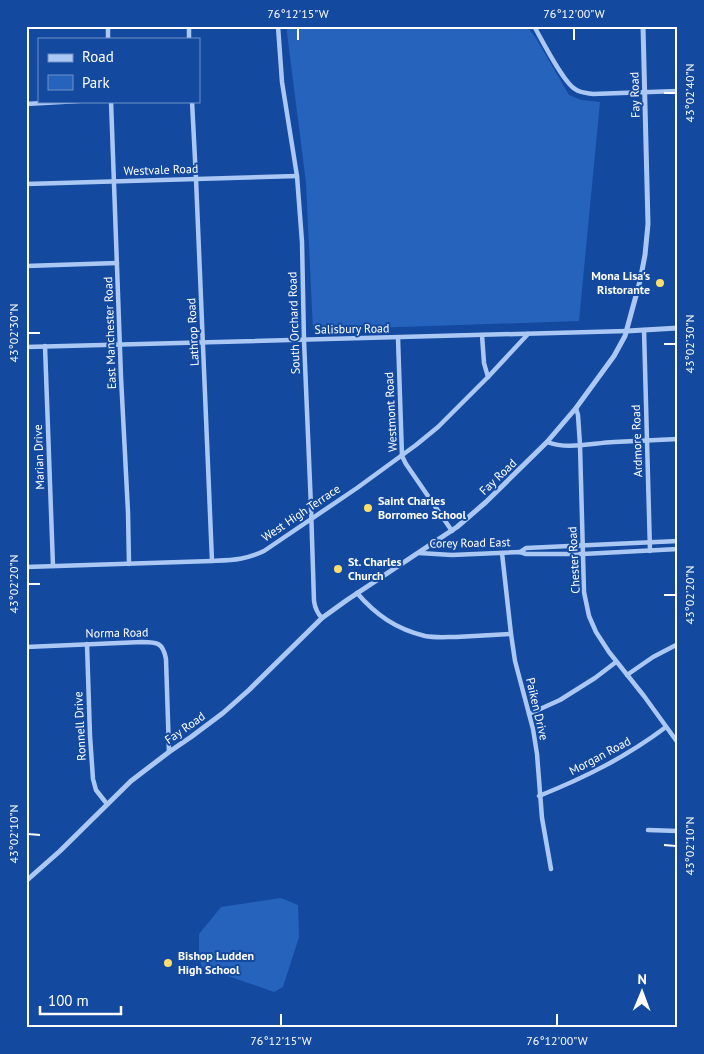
<svg xmlns="http://www.w3.org/2000/svg" width="704" height="1054" viewBox="0 0 704 1054" font-family="'PT Sans',sans-serif">
  <rect width="100%" height="100%" fill="#13499f"/>
  <g fill="#2663bd">
    <polygon points="287,26 527,26 537,40 569,95 581,100 600,102 579,321 313,330 306,183 287,33"/>
    <polygon points="281,898 298,905 299,937 283,987 274,992 202,967 199,957 199,934 221,907"/>
  </g>
  <g fill="none" stroke-linecap="round" stroke-linejoin="round">
    <g stroke="#abc8f4" stroke-width="4.5">
      <polyline points="108,26 108,39"/>
      <polyline points="189,26 189,39"/>
      <path d="M278,26l4,56 15,94 5,66 2,98 7,167 3,94c1,7 3,12 8,17"/>
      <path d="M534,26c8,14 29,56 41,63 5,4 12,4 18,5l85,-3"/>
      <polyline points="111,101 121,377 128,512 129,564"/>
      <polyline points="192,101 196,179 212,561"/>
      <polyline points="26,104 79,101"/>
      <polyline points="26,184 297,176"/>
      <polyline points="26,266 117,263"/>
      <polyline points="644,330 650,551"/>
      <polyline points="482,335 484,363 488,377"/>
      <polyline points="398,338 402,456 406,464 452,531"/>
      <polyline points="45,346 53,566"/>
      <polyline points="26,347 627,331"/>
      <polyline points="576,408 578,415 580,445 584,592 589,616 596,632 609,652 644,696 678,743"/>
      <path d="M547,442c21,8 45,1 67,0 21,-1 43,-2 64,-3"/>
      <polyline points="520,552 526,548 678,541"/>
      <polyline points="419,553 452,555 520,552 526,554 583,554 678,549"/>
      <polyline points="502,553 511,634 515,661 533,729 537,754 542,818 551,869"/>
      <path d="M26,567l186,-6c21,-1 33,-1 52,-10l93,-63 59,-43 22,-18 50,-50 40,-43"/>
      <path d="M357,593c19,22 39,36 68,43 10,2 21,1 31,1 18,-1 37,-2 55,-3"/>
      <polyline points="87,644 90,736 93,779 96,790 107,804"/>
      <path d="M26,647l116,-5c16,0 21,1 24,17l3,93"/>
      <polyline points="627,675 653,657 678,644"/>
      <polyline points="529,714 560,700 595,678 616,662"/>
      <path d="M539,796c47,-19 87,-39 127,-69"/>
      <polyline points="648,830 678,831"/>
    </g>
    <g stroke="#abc8f4" stroke-width="5">
      <polyline points="627,331 678,328"/>
      <polyline points="26,881 60,851 131,781 169,752 191,737 223,713 249,690 322,618 347,600 457,527 486,502 547,442 576,408 614,356 625,336 640,281 645,255 648,224 643,26"/>
    </g>
  </g>
  <path fill="none" stroke="#fff" stroke-width="2" d="M298,40v-12M574,40v-12M664,93h12M28,333h12M664,344h12M28,584h12M664,595h12M28,834l12,1M664,845l12,1M281,1026v-12M557,1026v-12"/>
  <g fill="#ffdc6e" stroke="#13499f" stroke-width="2">
    <circle cx="660" cy="283" r="5"/>
    <circle cx="368" cy="508" r="5"/>
    <circle cx="338" cy="569" r="5"/>
    <circle cx="168" cy="963" r="5"/>
  </g>
  <g text-anchor="middle" stroke-width="4" stroke-linejoin="round" paint-order="stroke">
    <g font-size="12" fill="#fff" stroke="#13499f">
      <text transform="translate(635 95) rotate(-92)" y="4">Fay Road</text>
      <text transform="translate(161 170) rotate(-2)" y="4">Westvale Road</text>
      <text transform="translate(294 323) rotate(-92)" y="4">South Orchard Road</text>
      <text transform="translate(352 329) rotate(-1)" y="4">Salisbury Road</text>
      <text transform="translate(193 332) rotate(-93)" y="4">Lathrop Road</text>
      <text transform="translate(110 333) rotate(-92)" y="4">East Manchester Road</text>
      <text transform="translate(391 412) rotate(-93)" y="4">Westmont Road</text>
      <text transform="translate(637 441) rotate(-92)" y="4">Ardmore Road</text>
      <text transform="translate(39 457) rotate(-92)" y="4">Marian Drive</text>
      <text transform="translate(498 477) rotate(-44)" y="4">Fay Road</text>
      <text transform="translate(301 513) rotate(-34)" y="4">West High Terrace</text>
      <text transform="translate(470 543) rotate(-1)" y="4">Corey Road East</text>
      <text transform="translate(574 560) rotate(-93)" y="4">Chester Road</text>
      <text transform="translate(117 633) rotate(-1)" y="4">Norma Road</text>
      <text transform="translate(537 709) rotate(77)" y="4">Paiken Drive</text>
      <text transform="translate(80 726) rotate(-93)" y="4">Ronnell Drive</text>
      <text transform="translate(185 728) rotate(-35)" y="4">Fay Road</text>
      <text transform="translate(600 756) rotate(-28)" y="4">Morgan Road</text>
    </g>
    <g font-size="12" font-weight="bold" fill="#fff" stroke="#13499f" text-anchor="start">
      <text x="650" y="280" text-anchor="end">Mona Lisa's<tspan x="650" dy="14">Ristorante</tspan></text>
      <text x="378" y="505">Saint Charles<tspan x="378" dy="14">Borromeo School</tspan></text>
      <text x="348" y="566">St. Charles<tspan x="348" dy="14">Church</tspan></text>
      <text x="178" y="960">Bishop Ludden<tspan x="178" dy="14">High School</tspan></text>
    </g>
  </g>
  <rect width="704" height="1054" fill="none" stroke="#13499f" stroke-width="55"/>
  <rect x="38" y="38" width="162" height="65" fill="#13499f" stroke="#7192c5"/>
  <rect x="48" y="54" width="25" height="8" fill="#abc8f4" stroke="#7192c5"/>
  <text x="82" y="62" font-size="15" fill="#ffffff">Road</text>
  <rect x="48" y="75" width="25" height="15" fill="#2663bd" stroke="#7192c5"/>
  <text x="82" y="88" font-size="15" fill="#ffffff">Park</text>
  <g transform="translate(642 992) rotate(1)" stroke="#13499f" stroke-width="4" paint-order="stroke">
  <path d="M0-4L9 19L0 12L-9 19Z" fill="#ffffff"/>
  <text y="-8" font-size="14" font-weight="bold" text-anchor="middle" fill="#ffffff">N</text>
  </g>
  <path d="M40 1006v8h81v-8" fill="none" stroke="#ffffff" stroke-width="2.5"/>
  <text x="48" y="1006" font-size="15" fill="#ffffff" stroke="#13499f" stroke-width="4" paint-order="stroke">100 m</text>
  <rect x="28" y="28" width="648" height="998" fill="none" stroke="#fff" stroke-width="2"/>
  <g font-size="12" text-anchor="middle" fill="#fff">
    <text x="298" y="18">76°12'15"W</text>
    <text x="574" y="18">76°12'00"W</text>
    <text transform="translate(690 93) rotate(-90)" y="4">43°02'40"N</text>
    <text transform="translate(14 333) rotate(-90)" y="4">43°02'30"N</text>
    <text transform="translate(690 344) rotate(-90)" y="4">43°02'30"N</text>
    <text transform="translate(14 584) rotate(-90)" y="4">43°02'20"N</text>
    <text transform="translate(690 595) rotate(-90)" y="4">43°02'20"N</text>
    <text transform="translate(14 834) rotate(-90)" y="4">43°02'10"N</text>
    <text transform="translate(690 846) rotate(-90)" y="4">43°02'10"N</text>
    <text x="281" y="1045">76°12'15"W</text>
    <text x="557" y="1045">76°12'00"W</text>
  </g>
</svg>
